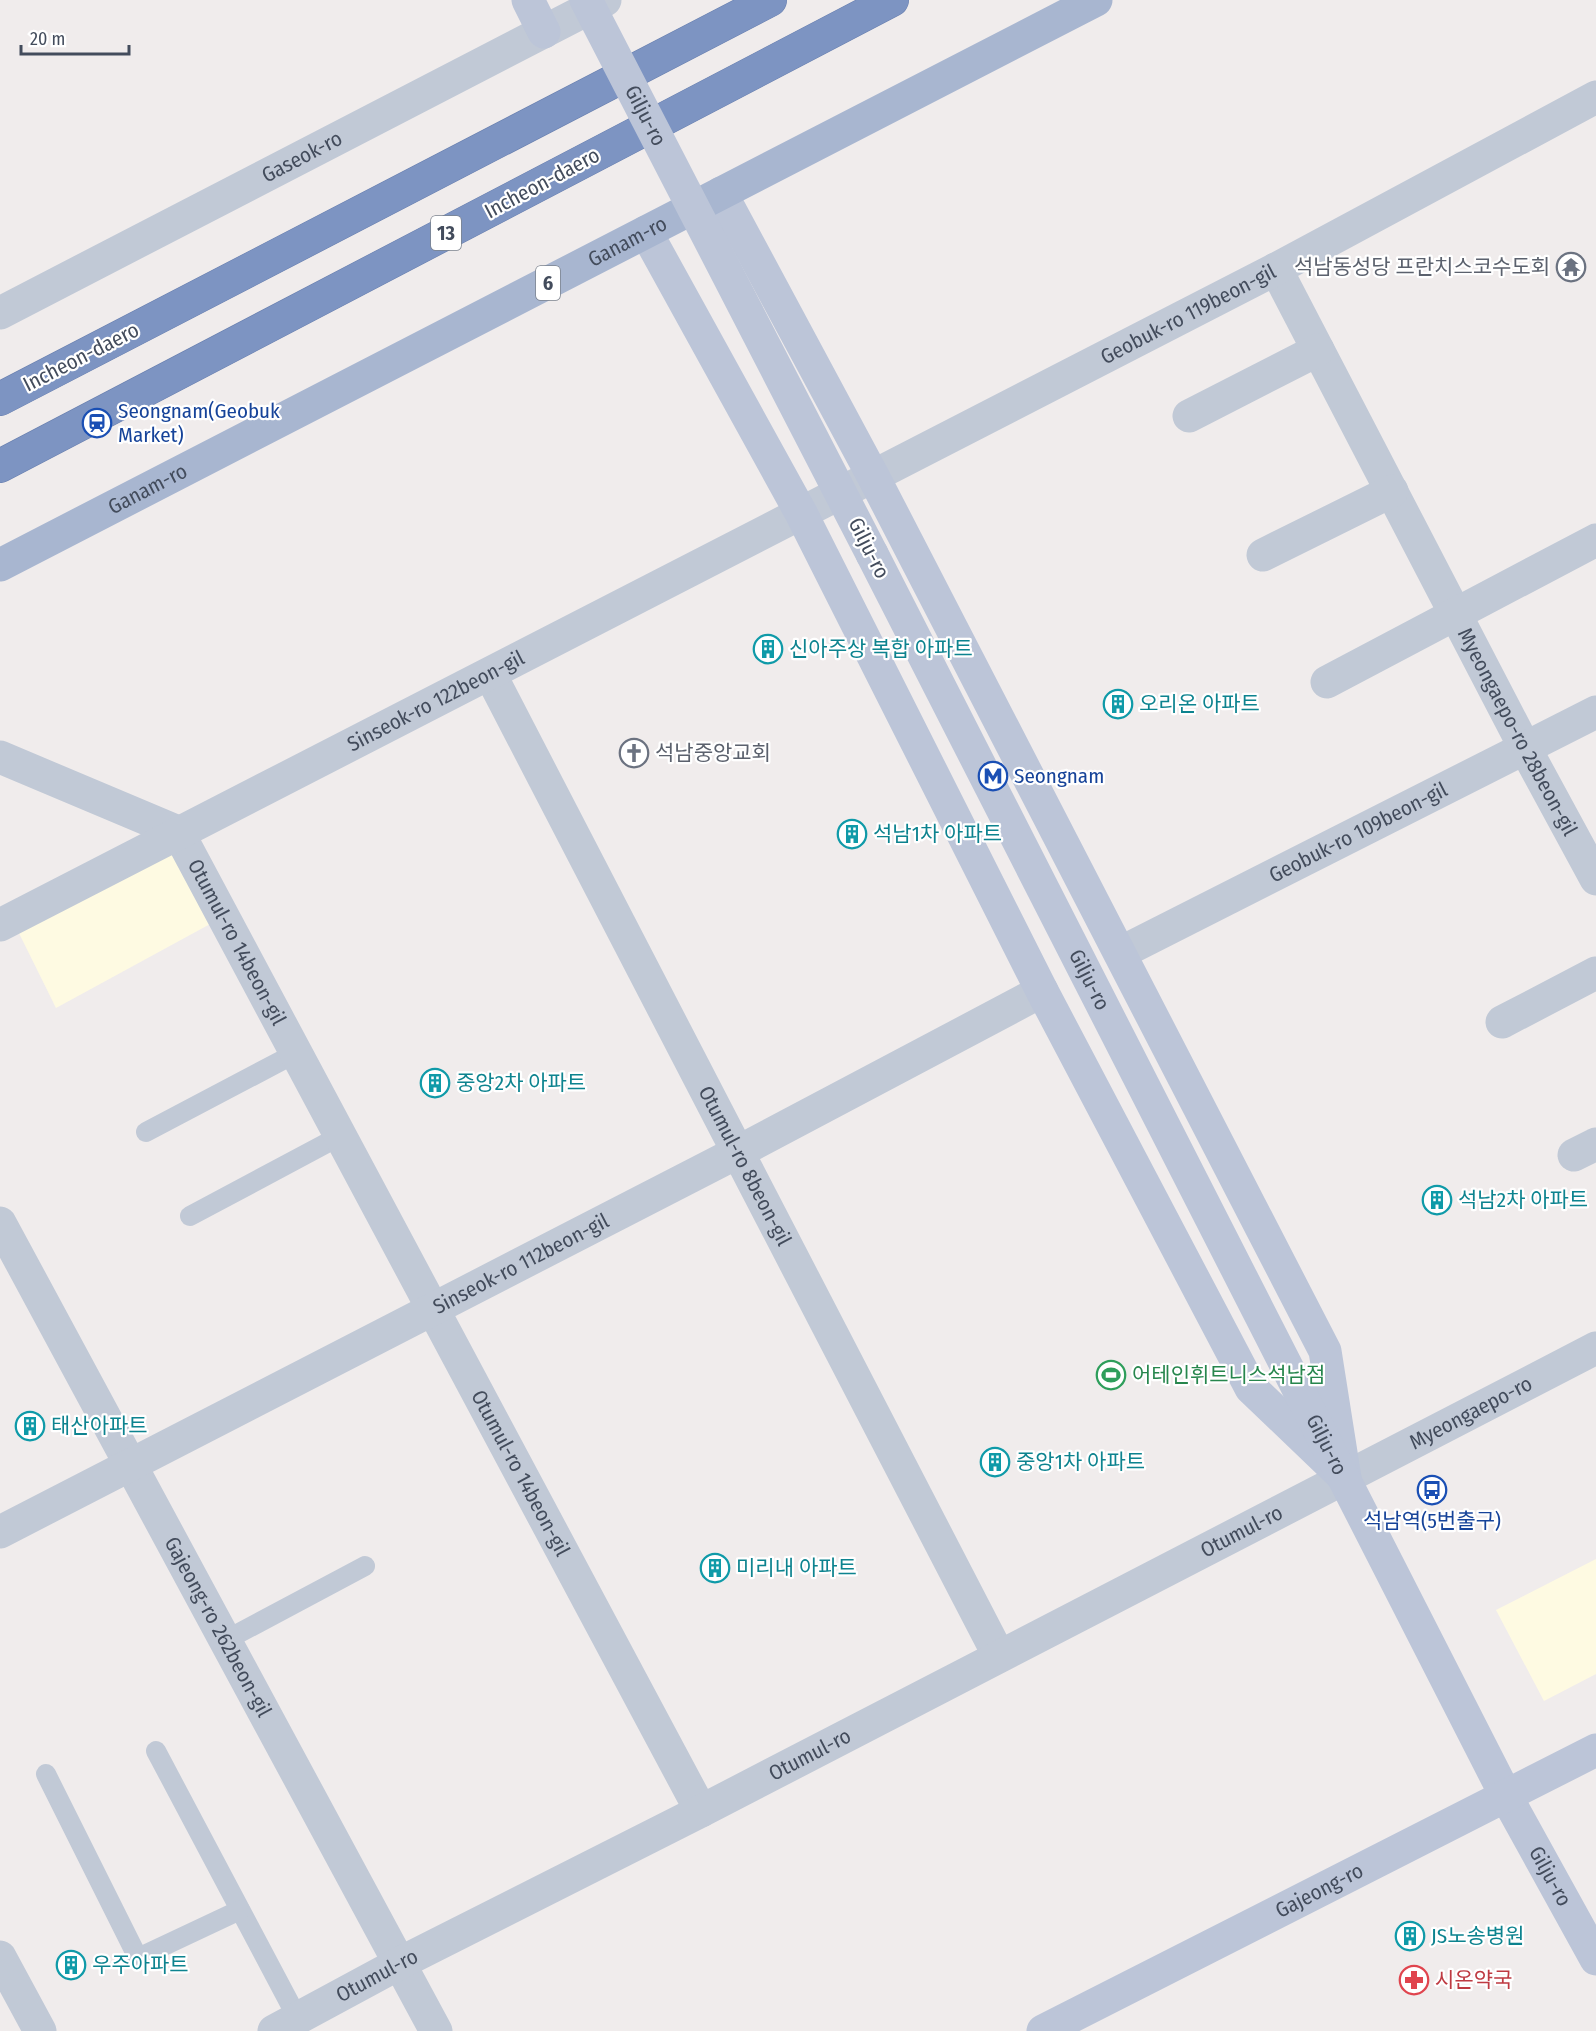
<svg xmlns="http://www.w3.org/2000/svg" width="1596" height="2031" viewBox="0 0 1596 2031" font-family="'Fira Sans Condensed','Noto Sans KR',sans-serif">
  <rect width="100%" height="100%" fill="#f0ecec"/>
  <g fill="#fefae2">
    <polygon points="178,832 223,917 56,1008 12,919"/>
    <polygon points="1596,1559 1596,1674 1544,1701 1496,1610"/>
  </g>
  <g fill="none" stroke-linecap="round" stroke-linejoin="round">
    <g stroke="#687fae" stroke-width="34">
      <g id="highway">
        <polyline points="0,399 770,0"/>
        <polyline points="0,466 892,0"/>
      </g>
    </g>
    <g stroke="#c1c9d6" stroke-width="20">
      <polyline points="146,1132 296,1053"/>
      <polyline points="190,1216 340,1136"/>
      <polyline points="226,1640 365,1566"/>
      <polyline points="156,1751 298,2019"/>
      <polyline points="46,1774 138,1958 240,1910"/>
    </g>
    <g stroke="#c1c9d6" stroke-width="33">
      <path id="s1" d="M1276,269l249,479 71,131"/>
      <path id="s2" d="M0,313l605,-313"/>
      <polyline points="1189,416 1318,350"/>
      <polyline points="1263,555 1392,491"/>
      <path id="s3" d="M490,674l509,982"/>
      <polyline points="1327,682 1596,540"/>
      <path id="s4" d="M0,757l178,75 523,979"/>
      <path id="s5" d="M0,925l1276,-656 320,-172"/>
      <path id="s6" d="M1120,953l476,-241"/>
      <polyline points="1502,1022 1596,973"/>
      <polyline points="1574,1155 1596,1144"/>
      <path id="s7" d="M0,1223l436,808"/>
      <path id="s8" d="M0,1532l738,-380 304,-161"/>
      <polyline points="0,1957 40,2031"/>
      <path id="s9" d="M274,2031l126,-68 301,-152 895,-463"/>
    </g>
    <g stroke="#bcc5d8" stroke-width="33">
      <polyline points="528,0 544,32"/>
      <polyline points="646,232 801,513 1042,991 1251,1388 1345,1478 1325,1351 873,476 721,193"/>
      <path id="s10" d="M872,554l634,1242 90,163"/>
      <path id="s11" d="M1043,2031l553,-281"/>
    </g>
    <path stroke="#a8b6d0" stroke-width="33" id="s12" d="M0,565l1096,-565"/>
    <use href="#highway" stroke="#7d94c2" stroke-width="33"/>
    <path stroke="#bcc5d8" stroke-width="33" id="s13" d="M586,0l286,554"/>
  </g>
  <defs>
    <g id="temple-ring" transform="scale(1.5)"><circle r="9.5" fill="#fff" stroke="#6b7280" stroke-width="1.5"/><path d="M0-6L5-2H3V0L6.5 2.5H4V6H1.5V3h-3V6H-4V2.5H-6.5L-3 0V-2H-5Z" fill="#6b7280"/></g>
    <g id="station-ring" transform="scale(1.5)"><circle r="9.5" fill="#fff" stroke="#1a4fb4" stroke-width="1.5"/><path d="M-3-6H3Q5-6 5-4V2Q5 4 3 4L4.5 6H3L1.5 4h-3L-3 6H-4.5L-3 4Q-5 4-5 2V-4Q-5-6-3-6ZM-3.5-4v3h7v-3ZM-3.5 1v1.5H-2V1ZM2 1v1.5H3.5V1Z" fill="#1a4fb4"/></g>
    <g id="building-ring" transform="scale(1.5)"><circle r="9.5" fill="#fff" stroke="#0f9aa8" stroke-width="1.5"/><path d="M-4-6H4V6H1V3H-1V6H-4ZM-2.5-4.3h1.7v1.8h-1.7ZM.8-4.3h1.7v1.8H.8ZM-2.5-1h1.7V.8h-1.7ZM.8-1h1.7V.8H.8Z" fill="#0f9aa8"/></g>
    <g id="church-ring" transform="scale(1.5)"><circle r="9.5" fill="#fff" stroke="#6b7280" stroke-width="1.5"/><path d="M-1.2-6h2.4v3.5h3.3v2.4h-3.3V6h-2.4V-.1h-3.3v-2.4h3.3Z" fill="#6b7280"/></g>
    <g id="metro-ring" transform="scale(1.5)"><circle r="9.5" fill="#fff" stroke="#1a4fb4" stroke-width="1.5"/><path d="M-5.5 5V-5H-3L0 0L3-5H5.5V5H3V-.5L0 4L-3-.5V5Z" fill="#1a4fb4"/></g>
    <g id="stadium-ring" transform="scale(1.5)"><circle r="9.5" fill="#fff" stroke="#2e9e5b" stroke-width="1.5"/><path d="M0-5a6.5 5 0 1 0 0 10a6.5 5 0 1 0 0-10ZM-3.5-1.8h7v3.6h-7Z" fill="#2e9e5b"/></g>
    <g id="bus-ring" transform="scale(1.5)"><circle r="9.5" fill="#fff" stroke="#1a4fb4" stroke-width="1.5"/><path d="M-5-6H5V4H4V6H2V4H-2V6H-4V4H-5ZM-3.5-4V0h7V-4ZM-3.5 1.2v1.5H-2V1.2ZM2 1.2v1.5H3.5V1.2Z" fill="#1a4fb4"/></g>
    <g id="pharmacy-ring" transform="scale(1.5)"><circle r="9.5" fill="#fff" stroke="#e0444e" stroke-width="1.5"/><path d="M-2-6h4v4h4v4h-4v4h-4v-4h-4v-4h4Z" fill="#e0444e"/></g>
  </defs>
  <g fill-rule="evenodd">
    <use href="#temple-ring" x="1571" y="267"/>
    <use href="#station-ring" x="97" y="423"/>
    <use href="#building-ring" x="768" y="649"/>
    <use href="#building-ring" x="1118" y="704"/>
    <use href="#church-ring" x="634" y="753"/>
    <use href="#metro-ring" x="993" y="776"/>
    <use href="#building-ring" x="852" y="834"/>
    <use href="#building-ring" x="435" y="1083"/>
    <use href="#building-ring" x="1437" y="1200"/>
    <use href="#stadium-ring" x="1111" y="1375"/>
    <use href="#building-ring" x="30" y="1426"/>
    <use href="#building-ring" x="995" y="1462"/>
    <use href="#bus-ring" x="1432" y="1490"/>
    <use href="#building-ring" x="715" y="1568"/>
    <use href="#building-ring" x="1410" y="1936"/>
    <use href="#building-ring" x="71" y="1965"/>
    <use href="#pharmacy-ring" x="1414" y="1980"/>
  </g>
  <g text-anchor="middle" stroke-width="4.5" stroke-linejoin="round" paint-order="stroke">
    <g fill="#fff" stroke="#7b828d" stroke-width="1.5">
      <rect x="431" y="216" width="30" height="34" rx="4.5"/>
      <rect x="536" y="266" width="24" height="34" rx="4.5"/>
    </g>
    <g font-size="20" font-weight="bold" fill="#434c5c">
      <text x="446" y="240">13</text>
      <text x="548" y="290">6</text>
    </g>
    <g font-size="21" fill="#434c5c" stroke="#fff">
      <text dy="7" stroke="none"><textPath href="#s13" startOffset="130">Gilju-ro</textPath></text>
      <text dy="7" stroke="none"><textPath href="#s2" startOffset="340">Gaseok-ro</textPath></text>
      <text transform="translate(542 183) rotate(-28)" y="7">Incheon-daero</text>
      <text dy="7" stroke="none"><textPath href="#s12" startOffset="706">Ganam-ro</textPath></text>
      <text dy="7" stroke="none"><textPath href="#s5" startOffset="1336">Geobuk-ro 119beon-gil</textPath></text>
      <text transform="translate(81 357) rotate(-27)" y="7">Incheon-daero</text>
      <text dy="7" stroke="none"><textPath href="#s12" startOffset="166">Ganam-ro</textPath></text>
      <text transform="translate(869 548) rotate(63)" y="7">Gilju-ro</text>
      <text dy="7" stroke="none"><textPath href="#s5" startOffset="490">Sinseok-ro 122beon-gil</textPath></text>
      <text dy="7" stroke="none"><textPath href="#s1" startOffset="522">Myeongaepo-ro 28beon-gil</textPath></text>
      <text dy="7" stroke="none"><textPath href="#s6" startOffset="267">Geobuk-ro 109beon-gil</textPath></text>
      <text dy="7" stroke="none"><textPath href="#s4" startOffset="318">Otumul-ro 14beon-gil</textPath></text>
      <text dy="7" stroke="none"><textPath href="#s10" startOffset="478">Gilju-ro</textPath></text>
      <text dy="7" stroke="none"><textPath href="#s3" startOffset="554">Otumul-ro 8beon-gil</textPath></text>
      <text dy="7" stroke="none"><textPath href="#s8" startOffset="586">Sinseok-ro 112beon-gil</textPath></text>
      <text dy="7" stroke="none"><textPath href="#s9" startOffset="1347">Myeongaepo-ro</textPath></text>
      <text dy="7" stroke="none"><textPath href="#s10" startOffset="1000">Gilju-ro</textPath></text>
      <text dy="7" stroke="none"><textPath href="#s4" startOffset="920">Otumul-ro 14beon-gil</textPath></text>
      <text dy="7" stroke="none"><textPath href="#s9" startOffset="1089">Otumul-ro</textPath></text>
      <text dy="7" stroke="none"><textPath href="#s7" startOffset="459">Gajeong-ro 262beon-gil</textPath></text>
      <text dy="7" stroke="none"><textPath href="#s9" startOffset="603">Otumul-ro</textPath></text>
      <text dy="7" stroke="none"><textPath href="#s10" startOffset="1486">Gilju-ro</textPath></text>
      <text dy="7" stroke="none"><textPath href="#s11" startOffset="310">Gajeong-ro</textPath></text>
      <text dy="7" stroke="none"><textPath href="#s9" startOffset="117">Otumul-ro</textPath></text>
    </g>
    <g font-size="21" fill="#5b616d" stroke="#fff" text-anchor="end">
      <text x="1550" y="274">석남동성당 프란치스코수도회</text>
      <text x="655" y="760" text-anchor="start">석남중앙교회</text>
    </g>
    <g font-size="21" fill="#164399" stroke="#fff" text-anchor="start">
      <text x="118" y="418">Seongnam(Geobuk<tspan x="118" dy="24">Market)</tspan></text>
      <text x="1014" y="783">Seongnam</text>
      <text x="1432" y="1528" text-anchor="middle">석남역(5번출구)</text>
    </g>
    <g font-size="21" fill="#0d838f" stroke="#fff" text-anchor="start">
      <text x="789" y="656">신아주상 복합 아파트</text>
      <text x="1139" y="711">오리온 아파트</text>
      <text x="873" y="841">석남1차 아파트</text>
      <text x="456" y="1090">중앙2차 아파트</text>
      <text x="1458" y="1207">석남2차 아파트</text>
      <text x="51" y="1433">태산아파트</text>
      <text x="1016" y="1469">중앙1차 아파트</text>
      <text x="736" y="1575">미리내 아파트</text>
      <text x="1431" y="1943">JS노송병원</text>
      <text x="92" y="1972">우주아파트</text>
    </g>
    <g font-size="21" fill="#27864d" stroke="#fff" text-anchor="start">
      <text x="1132" y="1382">어테인휘트니스석남점</text>
    </g>
    <g font-size="21" fill="#be3a42" stroke="#fff" text-anchor="start">
      <text x="1435" y="1987">시온약국</text>
    </g>
  </g>
  <path d="M21 45v9h108v-9" fill="none" stroke="#434c5c" stroke-width="3"/>
  <text x="30" y="45" font-size="18" fill="#434c5c" stroke="#ffffff" stroke-width="4.5" paint-order="stroke">20 m</text>
</svg>
